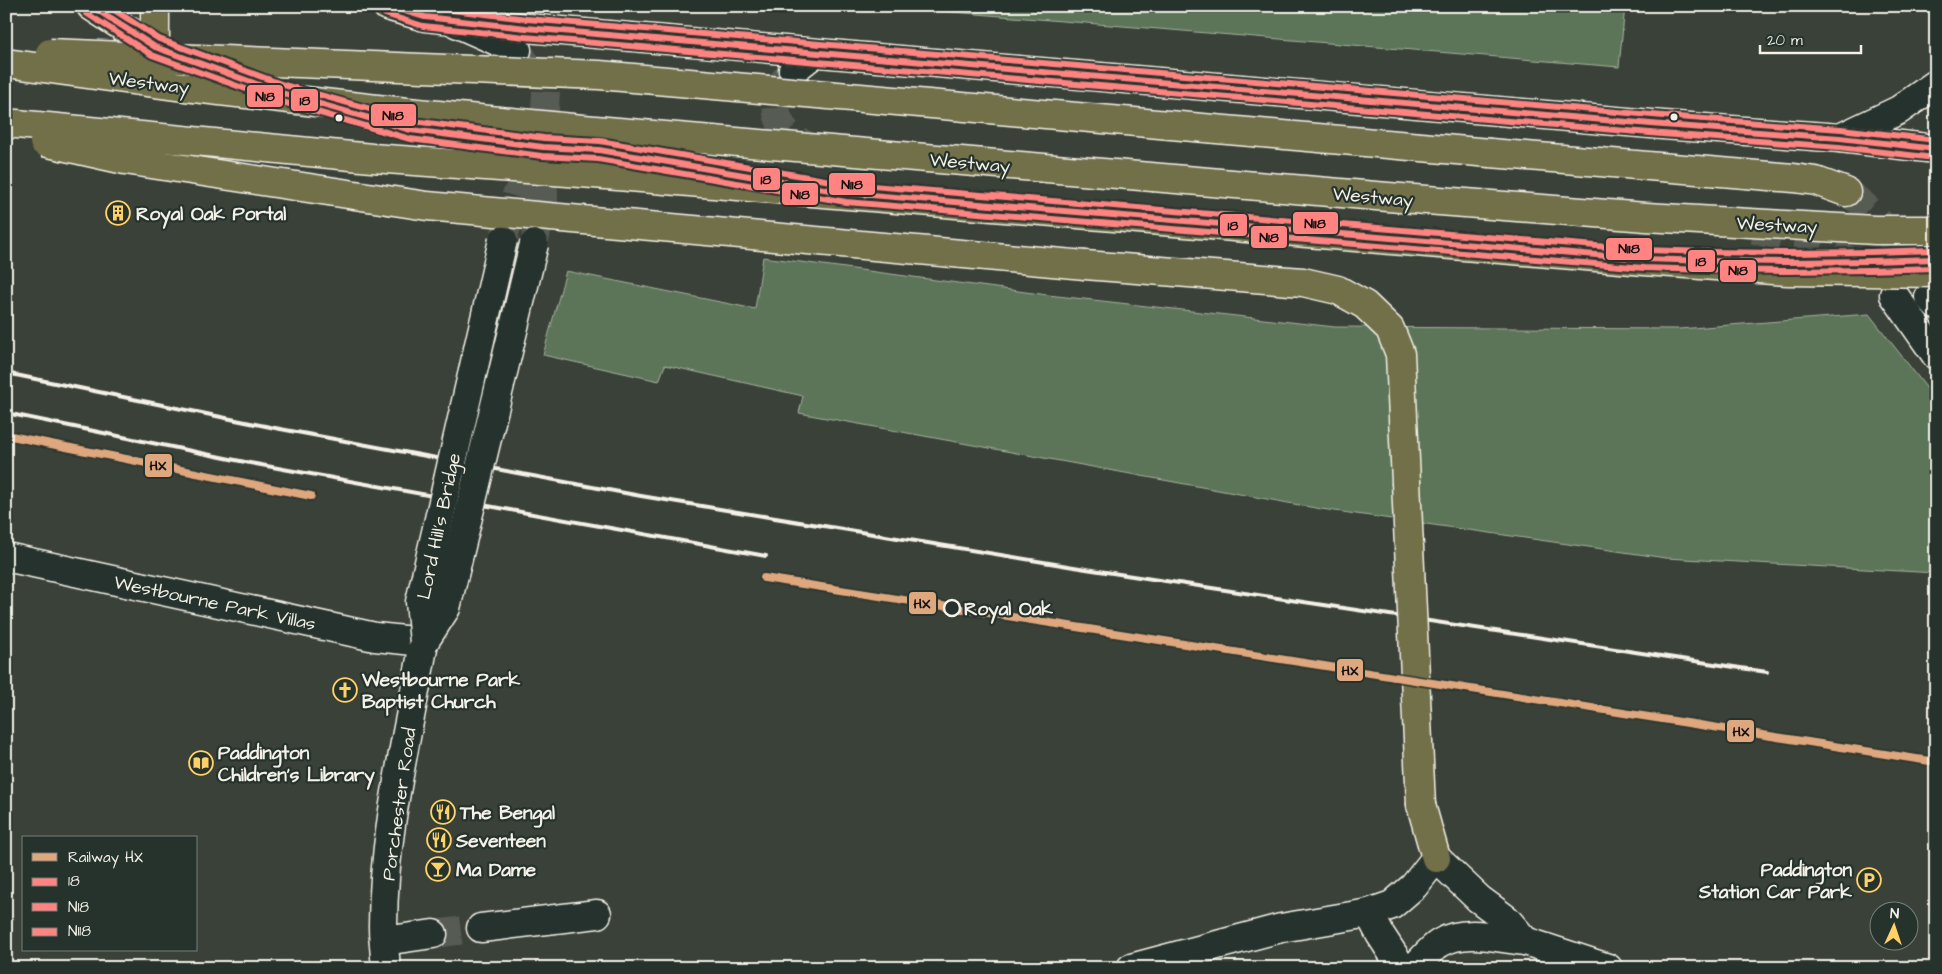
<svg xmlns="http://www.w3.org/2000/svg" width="1942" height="974" viewBox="0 0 1942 974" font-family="'Architects Daughter',sans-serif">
  <rect width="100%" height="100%" fill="#3a4138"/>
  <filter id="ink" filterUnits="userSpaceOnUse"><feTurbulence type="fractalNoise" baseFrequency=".02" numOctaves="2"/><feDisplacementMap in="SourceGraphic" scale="10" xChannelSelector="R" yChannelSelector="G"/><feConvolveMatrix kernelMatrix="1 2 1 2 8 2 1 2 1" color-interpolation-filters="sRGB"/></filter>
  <g filter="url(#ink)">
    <g fill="#5b7459" stroke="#a8b2a0">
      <polygon points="880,6 1625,6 1619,67"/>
      <polygon points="763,257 1048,295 1335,327 1679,329 1869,314 1936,400 1936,573 1666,558 1321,509 799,413 803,396 665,365 659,381 543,355 566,271 755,309"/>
    </g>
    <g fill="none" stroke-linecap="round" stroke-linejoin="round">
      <polyline stroke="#565b52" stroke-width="28" stroke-dasharray="28 14" stroke-linecap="butt" points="433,934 481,928"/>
      <g stroke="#565b52" stroke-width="28" stroke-dasharray="28 14" stroke-linecap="butt">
        <path d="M793,71c-4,3 -8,7 -11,12 -17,33 5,59 38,66"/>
        <polyline points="599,150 725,152"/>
        <path d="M1754,230c41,10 89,20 122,47"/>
      </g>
      <g stroke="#565b52" stroke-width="28" stroke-dasharray="28 14" stroke-linecap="butt">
        <polyline points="522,57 546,91 543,147 544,200 535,240"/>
        <polyline points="504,237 516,195 541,150"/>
      </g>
      <g stroke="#565b52" stroke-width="28" stroke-dasharray="28 14" stroke-linecap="butt">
        <polyline points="193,61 280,93"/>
        <polyline points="355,114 411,130 543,147 599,150 751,177"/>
        <polyline points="1890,261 1936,259"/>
      </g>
      <path stroke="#565b52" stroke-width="28" stroke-dasharray="28 14" stroke-linecap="butt" d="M1846,192c31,19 46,47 63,77"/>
      <g stroke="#f4f1e8" stroke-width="31">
        <g id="minor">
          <polyline points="6,557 375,637 424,642"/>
          <polyline points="1369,913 1380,934 1402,968"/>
          <polyline points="481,928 597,914"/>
          <polyline points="384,941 433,934"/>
          <path d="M1414,968c8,-8 16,-19 26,-25 24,-15 58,-5 85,-2"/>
        </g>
      </g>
      <g stroke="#f4f1e8" stroke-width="31">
        <g id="tertiary">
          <polyline points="793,70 815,53"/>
          <polyline points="1840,138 1899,110 1936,84"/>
          <polyline points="1894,295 1936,355"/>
          <polyline points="1929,297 1936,305"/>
          <polyline points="1131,968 1281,928 1369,913 1392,905 1414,886 1436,858 1479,899 1506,919 1525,941 1608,968"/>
        </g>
      </g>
      <g stroke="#f4f1e8" stroke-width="31">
        <g id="secondary">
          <polyline points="456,23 517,50"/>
          <path d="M386,968c-1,-14 -3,-28 -3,-42 0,-96 25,-190 41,-284"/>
        </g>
      </g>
      <g stroke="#f4f1e8" stroke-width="31">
        <g id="primary">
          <polyline points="91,6 132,33"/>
          <polyline points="387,6 425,17 526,28 1663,125 1840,138 1936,149"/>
          <polyline points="155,47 155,6"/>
        </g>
      </g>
      <g stroke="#f4f1e8" stroke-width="31">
        <g id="trunk">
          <polyline points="1490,153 1794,178 1816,181 1846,192"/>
          <polyline points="1085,265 1303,282 1338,290 1365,305 1390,329 1400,354 1406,482"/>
          <polyline points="1421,805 1436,858"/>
        </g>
      </g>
      <use href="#minor" stroke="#26332d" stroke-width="28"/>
      <use href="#tertiary" stroke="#26332d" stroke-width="28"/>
      <use href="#secondary" stroke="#26332d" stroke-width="28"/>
      <use href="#primary" stroke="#716f4a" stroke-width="28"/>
      <use href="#trunk" stroke="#716f4a" stroke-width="28"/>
      <g stroke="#f4f1e8" stroke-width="4">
        <polyline points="6,373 275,428 641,496 1086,569 1767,672"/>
        <polyline points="6,413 250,463 766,556"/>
      </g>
      <g stroke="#f4f1e8" stroke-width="31" stroke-linecap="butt">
        <g id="secondary-bridge">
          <polyline points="424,642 446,608 534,244"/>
          <polyline points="424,642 420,602 503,240"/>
        </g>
      </g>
      <g stroke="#f4f1e8" stroke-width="31" stroke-linecap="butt">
        <g id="trunk-bridge">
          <polyline points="50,53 599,75 1490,153"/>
          <polyline points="6,63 183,87 377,109 583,129 1388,197 1646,217 1875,230 1936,230"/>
          <polyline points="6,123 372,158 581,173 1644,261 1788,271 1936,273"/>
          <polyline points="44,142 125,160 427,206 1085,265"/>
          <polyline points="1406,482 1421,805"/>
        </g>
      </g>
      <use href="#secondary-bridge" stroke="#26332d" stroke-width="28"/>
      <use href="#trunk-bridge" stroke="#716f4a" stroke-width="28"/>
      <g stroke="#26332d" stroke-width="10">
        <g id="bus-1">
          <path d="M91,6l64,41 126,46 130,37 132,17 56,3 248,43 797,66c98,4 194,4 292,0"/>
          <polyline points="388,6 425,17 526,28 1663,125 1840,138 1936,149"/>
        </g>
      </g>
      <g stroke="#26332d" stroke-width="10">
        <g id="bus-2">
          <path d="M86,13l66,42 127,46 131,38 132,17 56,3 248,43 798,66c97,4 194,4 292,0"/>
          <polyline points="385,14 423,26 525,37 1662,134 1839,147 1935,158"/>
        </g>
      </g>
      <g stroke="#26332d" stroke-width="10">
        <g id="bus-3">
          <path d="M108,6l51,33 125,46 129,36 131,17 56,3 248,43 797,66c97,4 193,4 291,0"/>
          <polyline points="419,6 527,19 1664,116 1841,129 1936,140"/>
        </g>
      </g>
      <use href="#bus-1" stroke="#ff8380" stroke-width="6"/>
      <use href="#bus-2" stroke="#ff8380" stroke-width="6"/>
      <use href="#bus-3" stroke="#ff8380" stroke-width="6"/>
      <g stroke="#26332d" stroke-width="11">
        <g id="rail-1">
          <polyline points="6,435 311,496"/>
          <polyline points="764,578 1936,762"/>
        </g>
      </g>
      <use href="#rail-1" stroke="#dfa77e" stroke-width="8"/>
    </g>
  </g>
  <defs>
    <g id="building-ring" transform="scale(1.25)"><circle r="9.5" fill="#26332d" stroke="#ffd166" stroke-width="1.5"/><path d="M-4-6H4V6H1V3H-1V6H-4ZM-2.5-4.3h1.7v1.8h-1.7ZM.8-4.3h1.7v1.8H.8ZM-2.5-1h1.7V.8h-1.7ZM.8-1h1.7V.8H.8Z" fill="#ffd166"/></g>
    <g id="church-ring" transform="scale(1.25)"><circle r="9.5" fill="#26332d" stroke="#ffd166" stroke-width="1.5"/><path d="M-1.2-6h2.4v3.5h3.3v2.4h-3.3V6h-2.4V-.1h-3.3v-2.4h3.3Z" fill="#ffd166"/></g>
    <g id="library-ring" transform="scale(1.25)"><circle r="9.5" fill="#26332d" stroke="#ffd166" stroke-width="1.5"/><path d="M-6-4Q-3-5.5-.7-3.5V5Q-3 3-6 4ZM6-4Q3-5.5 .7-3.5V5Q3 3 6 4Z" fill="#ffd166"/></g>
    <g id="restaurant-ring" transform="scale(1.25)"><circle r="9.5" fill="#26332d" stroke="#ffd166" stroke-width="1.5"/><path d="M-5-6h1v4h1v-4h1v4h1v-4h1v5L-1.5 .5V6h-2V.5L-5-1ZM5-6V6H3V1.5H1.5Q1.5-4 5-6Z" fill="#ffd166"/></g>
    <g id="bar-ring" transform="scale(1.25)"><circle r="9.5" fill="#26332d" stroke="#ffd166" stroke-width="1.5"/><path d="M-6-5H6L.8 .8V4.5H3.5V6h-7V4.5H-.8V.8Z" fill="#ffd166"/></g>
    <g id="parking-ring" transform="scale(1.25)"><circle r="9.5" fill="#26332d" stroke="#ffd166" stroke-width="1.5"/><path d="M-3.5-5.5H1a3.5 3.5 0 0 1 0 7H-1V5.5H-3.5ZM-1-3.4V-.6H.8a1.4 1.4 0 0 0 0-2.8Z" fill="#ffd166"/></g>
  </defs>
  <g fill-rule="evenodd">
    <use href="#building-ring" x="118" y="213"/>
    <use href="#church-ring" x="345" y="690"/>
    <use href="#library-ring" x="201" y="763"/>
    <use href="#restaurant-ring" x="443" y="812"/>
    <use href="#restaurant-ring" x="439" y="840"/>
    <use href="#bar-ring" x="438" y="869"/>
    <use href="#parking-ring" x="1869" y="880"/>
  </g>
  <g fill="#f4f1e8" stroke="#26332d" stroke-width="2">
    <circle cx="1674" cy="117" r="4.5"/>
    <circle cx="339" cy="118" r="4.5"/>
  </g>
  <circle fill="#26332d" stroke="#f4f1e8" stroke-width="2.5" cx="952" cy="608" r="8"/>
  <g text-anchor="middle" stroke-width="4.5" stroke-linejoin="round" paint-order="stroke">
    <g font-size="19" fill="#f4f1e8" stroke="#26332d">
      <text transform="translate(149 82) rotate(7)" y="7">Westway</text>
      <text transform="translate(970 162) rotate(5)" y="7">Westway</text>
      <text transform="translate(1373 196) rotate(5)" y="7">Westway</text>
      <text transform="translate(1777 224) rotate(3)" y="7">Westway</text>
      <text transform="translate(438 526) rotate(-78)" y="7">Lord Hill's Bridge</text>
      <text transform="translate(215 602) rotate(12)" y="7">Westbourne Park Villas</text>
      <text transform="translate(398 804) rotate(-82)" y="7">Porchester Road</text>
    </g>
    <g font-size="19" font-weight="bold" fill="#f4f1e8" stroke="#26332d" text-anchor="start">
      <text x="136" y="220">Royal Oak Portal</text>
      <text x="362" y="686">Westbourne Park<tspan x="362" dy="22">Baptist Church</tspan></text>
      <text x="218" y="759">Paddington<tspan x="218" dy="22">Children’s Library</tspan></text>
      <text x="460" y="819">The Bengal</text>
      <text x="456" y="847">Seventeen</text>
      <text x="456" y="876">Ma Dame</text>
      <text x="1852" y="876" text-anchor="end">Paddington<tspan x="1852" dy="22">Station Car Park</tspan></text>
    </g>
    <g font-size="19" font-weight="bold" fill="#f4f1e8" stroke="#26332d" text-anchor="start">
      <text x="964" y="615">Royal Oak</text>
    </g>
  </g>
  <g stroke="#26332d" stroke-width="2">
    <rect x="246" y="84" width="38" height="24" rx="5" fill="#ff8380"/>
    <rect x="290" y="88" width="29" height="24" rx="5" fill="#ff8380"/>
    <rect x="370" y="103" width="47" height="24" rx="5" fill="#ff8380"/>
    <rect x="752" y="167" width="29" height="24" rx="5" fill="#ff8380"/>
    <rect x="828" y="172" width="48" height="24" rx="5" fill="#ff8380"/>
    <rect x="781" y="182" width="38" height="24" rx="5" fill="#ff8380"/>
    <rect x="1292" y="211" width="47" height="24" rx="5" fill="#ff8380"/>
    <rect x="1219" y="213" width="29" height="24" rx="5" fill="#ff8380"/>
    <rect x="1250" y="225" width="38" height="24" rx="5" fill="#ff8380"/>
    <rect x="1605" y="237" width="48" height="24" rx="5" fill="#ff8380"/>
    <rect x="1687" y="249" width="29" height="24" rx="5" fill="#ff8380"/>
    <rect x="1719" y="259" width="38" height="24" rx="5" fill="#ff8380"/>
    <rect x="144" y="453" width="29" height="25" rx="5" fill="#dfa77e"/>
    <rect x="908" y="591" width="29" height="24" rx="5" fill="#dfa77e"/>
    <rect x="1336" y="658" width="28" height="24" rx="5" fill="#dfa77e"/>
    <rect x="1726" y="719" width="29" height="24" rx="5" fill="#dfa77e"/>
  </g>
  <g font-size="14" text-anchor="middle" font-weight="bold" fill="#111">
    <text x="265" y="101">N18</text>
    <text x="305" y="105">18</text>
    <text x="393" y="120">N118</text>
    <text x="766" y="184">18</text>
    <text x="852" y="189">N118</text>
    <text x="800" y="199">N18</text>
    <text x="1315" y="228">N118</text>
    <text x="1233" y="230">18</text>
    <text x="1269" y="242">N18</text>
    <text x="1629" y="253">N118</text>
    <text x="1701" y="266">18</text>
    <text x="1738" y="275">N18</text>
    <text x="158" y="470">HX</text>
    <text x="922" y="608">HX</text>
    <text x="1350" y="675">HX</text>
    <text x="1741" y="736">HX</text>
  </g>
  <rect width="1942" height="974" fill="none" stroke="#26332d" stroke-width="25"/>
  <rect x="12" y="12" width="1917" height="949" fill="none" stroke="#f4f1e8" stroke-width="2" filter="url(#ink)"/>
  <rect x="22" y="836" width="175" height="115" fill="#26332d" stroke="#787f78"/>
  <rect x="32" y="853" width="25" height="8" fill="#dfa77e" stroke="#787f78"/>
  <text x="68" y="862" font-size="15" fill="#f4f1e8">Railway HX</text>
  <rect x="32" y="878" width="25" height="8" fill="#ff8380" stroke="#787f78"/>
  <text x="68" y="886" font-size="15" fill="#f4f1e8">18</text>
  <rect x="32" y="903" width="25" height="8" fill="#ff8380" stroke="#787f78"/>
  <text x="68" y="912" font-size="15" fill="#f4f1e8">N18</text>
  <rect x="32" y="928" width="25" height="8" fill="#ff8380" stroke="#787f78"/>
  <text x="68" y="936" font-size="15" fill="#f4f1e8">N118</text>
  <g transform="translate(1894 926) rotate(3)"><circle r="24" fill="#26332d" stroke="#787f78"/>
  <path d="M0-4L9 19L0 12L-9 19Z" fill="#ffd166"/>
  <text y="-8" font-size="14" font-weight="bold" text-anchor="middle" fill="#f4f1e8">N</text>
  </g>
  <path d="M1760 45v8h101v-8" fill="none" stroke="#f4f1e8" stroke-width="2.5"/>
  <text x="1767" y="45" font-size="15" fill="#f4f1e8" stroke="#26332d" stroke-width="4" paint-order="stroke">20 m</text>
</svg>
